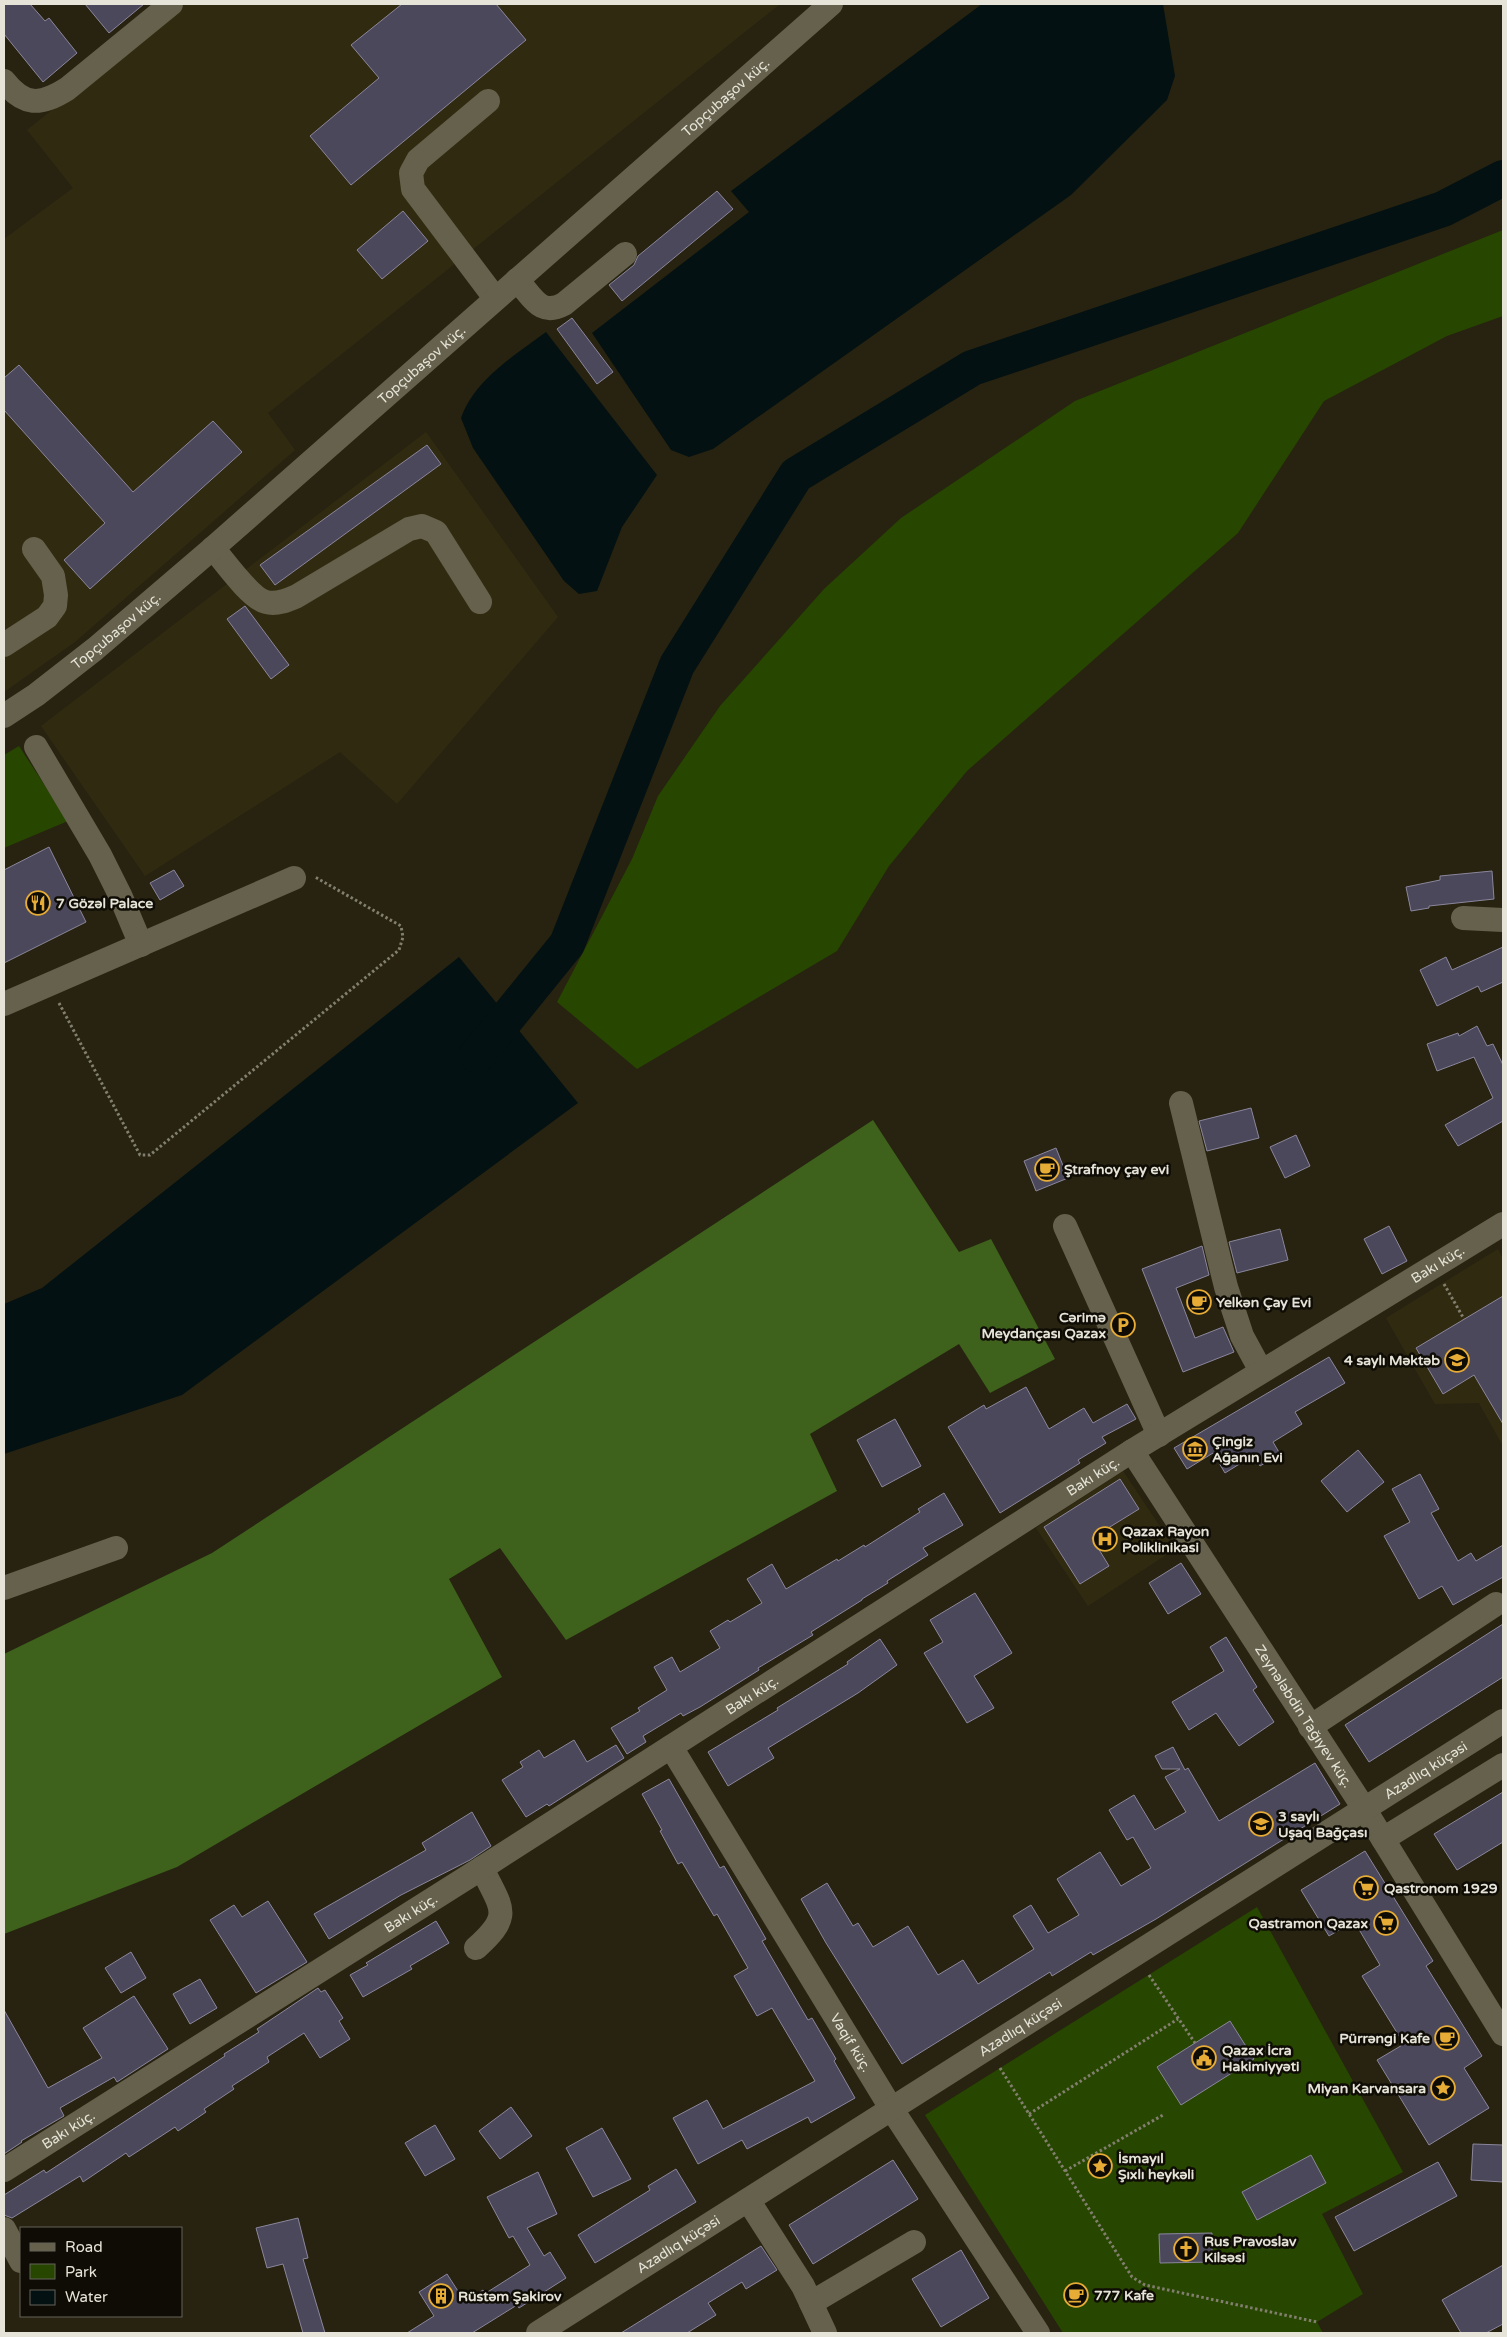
<svg xmlns="http://www.w3.org/2000/svg" width="1507" height="2337" viewBox="0 0 1507 2337" font-family="'Varela Round',sans-serif">
  <rect width="100%" height="100%" fill="#272310"/>
  <g fill="#302b10">
    <polygon points="184,4 780,4 268,413 295,450 75,642 4,692 4,239 73,188 27,130"/>
    <polygon points="426,432 558,617 397,804 340,752 145,876 41,726"/>
    <polygon points="1498,1249 1503,1259 1503,1446 1479,1403 1435,1404 1386,1318"/>
    <polygon points="1123,1471 1175,1549 1088,1606 1036,1528"/>
  </g>
  <g fill="#274600">
    <polygon points="1503,230 1503,316 1447,336 1324,401 1238,533 967,771 889,866 837,951 637,1069 557,1002 632,859 658,796 720,706 824,589 901,518 1075,401"/>
    <polygon points="19,746 68,821 4,848 4,755"/>
    <polygon points="1257,1907 1403,2172 1322,2214 1363,2294 1317,2322 1323,2333 1063,2333 925,2115"/>
  </g>
  <polygon fill="#3e611c" points="873,1120 959,1252 991,1239 1055,1359 990,1393 959,1344 810,1434 837,1491 566,1640 500,1548 449,1579 502,1677 177,1867 4,1934 4,1654 212,1553"/>
  <g fill="#041112">
    <polygon points="982,4 1163,4 1175,76 1167,100 1071,195 713,449 689,457 671,450 592,333 749,212 731,191"/>
    <path d="M546,332l111,143 -35,52 -25,64 -18,3 -15,-13 -91,-133 -12,-30c14,-39 53,-62 85,-86z"/>
    <polygon points="459,957 578,1103 182,1395 4,1454 4,1304 42,1288"/>
  </g>
  <g fill="none" stroke-linecap="round" stroke-linejoin="round">
    <polyline stroke="#041112" stroke-width="36" points="477,1055 567,944 677,665 796,475 972,368 1443,209 1503,178"/>
  </g>
  <g fill="#4c485b" stroke="#8b869c">
    <polygon points="4,4 30,4 45,21 49,18 77,53 43,82 4,34"/>
    <polygon points="85,4 144,4 109,33"/>
    <polygon points="402,4 496,4 526,40 351,185 310,136 379,78 351,45"/>
    <polygon points="717,191 733,209 622,301 609,285 634,265 638,256"/>
    <polygon points="403,211 428,241 382,279 357,250"/>
    <polygon points="572,318 613,372 597,384 557,329"/>
    <polygon points="19,365 133,492 213,421 242,452 90,589 64,560 105,523 4,410 4,378"/>
    <polygon points="427,445 441,464 275,585 260,565"/>
    <polygon points="245,606 289,665 271,679 227,619"/>
    <polygon points="49,847 86,922 4,963 4,870"/>
    <polygon points="174,870 184,886 160,900 150,883"/>
    <polygon points="1492,871 1494,899 1429,906 1429,908 1411,911 1406,887 1440,880 1440,876"/>
    <polygon points="1503,947 1503,982 1481,992 1478,986 1437,1006 1420,970 1446,957 1452,970"/>
    <polygon points="1477,1026 1487,1046 1493,1044 1503,1065 1503,1121 1458,1146 1445,1125 1493,1098 1474,1057 1437,1071 1427,1044 1458,1033 1459,1036"/>
    <polygon points="1251,1108 1259,1138 1207,1151 1199,1121"/>
    <polygon points="1296,1135 1310,1166 1285,1178 1270,1147"/>
    <polygon points="1056,1148 1068,1178 1036,1191 1024,1161"/>
    <polygon points="1389,1226 1407,1261 1382,1274 1364,1239"/>
    <polygon points="1280,1229 1288,1260 1237,1273 1229,1242"/>
    <polygon points="1202,1246 1209,1275 1176,1288 1195,1338 1223,1327 1234,1352 1183,1372 1142,1269"/>
    <polygon points="1503,1296 1503,1424 1474,1375 1443,1394 1416,1348"/>
    <polygon points="1329,1357 1345,1383 1295,1412 1302,1424 1273,1442 1280,1454 1260,1466 1254,1455 1225,1473 1213,1453 1187,1469 1174,1448"/>
    <polygon points="1026,1387 1049,1429 1084,1408 1093,1423 1127,1404 1136,1419 1102,1437 1106,1443 1078,1460 1080,1463 1000,1513 948,1427 984,1405 986,1409"/>
    <polygon points="895,1419 921,1466 882,1487 857,1440"/>
    <polygon points="1358,1450 1384,1482 1347,1512 1321,1481"/>
    <polygon points="1420,1474 1439,1509 1431,1513 1458,1561 1471,1553 1476,1561 1503,1545 1503,1577 1453,1605 1442,1586 1419,1599 1384,1536 1410,1522 1392,1489"/>
    <polygon points="1120,1479 1139,1509 1092,1538 1109,1566 1080,1584 1044,1527"/>
    <polygon points="944,1493 963,1525 923,1548 928,1555 887,1581 888,1583 862,1599 862,1600 811,1632 813,1635 758,1668 759,1670 700,1707 683,1716 681,1713 643,1736 646,1742 627,1754 611,1728 640,1711 638,1708 667,1690 654,1667 672,1657 680,1672 720,1648 710,1631 728,1620 730,1622 762,1603 747,1579 772,1564 786,1589 837,1559 838,1561 864,1545 865,1547 920,1512 918,1509"/>
    <polygon points="1181,1563 1201,1594 1168,1614 1149,1583"/>
    <polygon points="975,1593 1012,1653 974,1676 994,1708 967,1723 924,1653 943,1642 930,1620"/>
    <polygon points="1503,1624 1503,1677 1369,1762 1345,1725"/>
    <polygon points="1226,1637 1257,1687 1253,1690 1274,1722 1239,1746 1216,1713 1189,1730 1172,1702 1224,1671 1210,1647"/>
    <polygon points="880,1639 897,1665 858,1693 768,1748 774,1758 728,1786 708,1752 778,1710 777,1708 848,1664 847,1662"/>
    <polygon points="574,1740 587,1762 616,1745 624,1758 549,1806 547,1804 526,1817 502,1780 523,1767 520,1762 539,1750 544,1758"/>
    <polygon points="1173,1747 1185,1770 1188,1768 1219,1821 1315,1763 1340,1804 1156,1919 1093,1955 1091,1952 1052,1976 1050,1972 902,2064 826,1943 801,1899 827,1883 853,1926 858,1923 873,1947 908,1926 938,1975 963,1960 978,1984 1034,1949 1013,1916 1031,1905 1048,1933 1079,1915 1057,1879 1100,1852 1121,1886 1151,1868 1133,1837 1127,1840 1109,1810 1134,1795 1155,1830 1186,1812 1165,1777 1180,1769 1162,1769 1155,1756"/>
    <polygon points="669,1779 720,1868 724,1866 743,1899 766,1939 762,1941 808,2020 812,2018 836,2059 834,2061 855,2098 811,2123 808,2117 747,2149 742,2140 698,2164 673,2118 707,2100 723,2129 815,2081 772,2008 757,2016 734,1976 748,1968 717,1914 714,1916 682,1862 678,1864 660,1831 662,1830 642,1794"/>
    <polygon points="1503,1792 1503,1842 1457,1870 1434,1834"/>
    <polygon points="472,1812 491,1846 470,1860 401,1895 329,1939 314,1914 426,1850 422,1843"/>
    <polygon points="1365,1851 1433,1961 1426,1966 1482,2056 1464,2068 1489,2108 1429,2145 1377,2060 1404,2044 1362,1976 1380,1965 1354,1921 1329,1936 1301,1890"/>
    <polygon points="268,1901 307,1962 256,1993 210,1920 234,1905 242,1917"/>
    <polygon points="436,1921 449,1943 410,1966 412,1969 363,1997 350,1975 368,1965 366,1963"/>
    <polygon points="131,1952 146,1978 121,1993 105,1968"/>
    <polygon points="200,1979 217,2008 190,2024 173,1994"/>
    <polygon points="318,1988 321,1992 325,1990 343,2018 339,2021 350,2039 320,2058 304,2033 267,2057 269,2062 232,2086 234,2089 204,2109 206,2112 178,2131 175,2127 129,2157 126,2153 83,2182 80,2176 12,2218 4,2215 4,2195 44,2170 46,2173 225,2056 224,2054 259,2032 257,2029"/>
    <polygon points="134,1996 168,2049 117,2082 114,2077 60,2108 64,2116 21,2141 22,2142 4,2154 4,2010 48,2088 102,2058 83,2028"/>
    <polygon points="1230,2021 1254,2059 1181,2105 1157,2067"/>
    <polygon points="511,2107 532,2136 500,2159 479,2131"/>
    <polygon points="435,2125 455,2159 425,2176 405,2143"/>
    <polygon points="602,2128 631,2179 593,2197 566,2148"/>
    <polygon points="1473,2144 1503,2145 1503,2182 1471,2180"/>
    <polygon points="1311,2155 1326,2183 1257,2220 1242,2192"/>
    <polygon points="893,2160 918,2199 813,2264 789,2225"/>
    <polygon points="1438,2162 1457,2196 1354,2251 1335,2217"/>
    <polygon points="676,2169 696,2202 595,2263 578,2235 650,2190 648,2186"/>
    <polygon points="538,2172 557,2214 527,2228 544,2256 550,2252 566,2278 519,2308 517,2305 472,2333 407,2333 434,2316 419,2292 447,2274 465,2302 483,2290 486,2293 530,2265 513,2236 509,2238 487,2197"/>
    <polygon points="298,2218 308,2258 303,2259 325,2333 303,2333 283,2264 267,2268 256,2228"/>
    <polygon points="1212,2233 1212,2262 1160,2263 1159,2234"/>
    <polygon points="761,2246 777,2270 746,2289 742,2282 708,2303 716,2315 687,2333 621,2333"/>
    <polygon points="961,2250 989,2298 941,2327 912,2279"/>
    <polygon points="1503,2265 1503,2324 1486,2333 1461,2333 1442,2300"/>
  </g>
  <g fill="none" stroke-linecap="round" stroke-linejoin="round">
    <g stroke="#827f6f" stroke-width="3" stroke-dasharray="2.5 2.5" stroke-linecap="butt">
      <polyline points="59,1003 140,1155 150,1155 399,950 403,937 401,926 315,877"/>
      <polyline points="1444,1284 1464,1319"/>
      <polyline points="1149,1975 1195,2043"/>
      <polyline points="1000,2068 1132,2277 1145,2285 1317,2322"/>
      <polyline points="1029,2114 1178,2019"/>
      <polyline points="1065,2171 1163,2115"/>
    </g>
    <g stroke="#65614c" stroke-width="24">
      <path d="M4,81c20,25 36,25 63,8l104,-85"/>
      <polyline points="488,101 418,160 411,173 413,189 495,298"/>
      <path d="M517,280c16,17 23,37 47,24l61,-50"/>
      <path d="M213,548c11,13 38,51 53,54 11,3 22,-2 31,-6l112,-67 13,-3 14,6 44,70"/>
      <polyline points="4,645 47,617 55,606 56,595 53,576 34,549"/>
      <path id="s1" d="M4,716l32,-21 59,-46 118,-101 618,-544"/>
      <polyline points="36,747 100,855 120,895 141,945"/>
      <polyline points="1463,918 1503,920"/>
      <polyline points="4,1004 294,878"/>
      <polyline points="1181,1103 1226,1287 1242,1336 1261,1371"/>
      <polyline points="1065,1226 1159,1435"/>
      <path id="s2" d="M1132,1451l233,359 138,224"/>
      <polyline points="4,1588 116,1548"/>
      <polyline points="1310,1727 1496,1604"/>
      <path id="s3" d="M671,1747l220,361 147,225"/>
      <polyline points="1383,1839 1503,1765"/>
      <path d="M476,1948c38,-34 25,-39 6,-80"/>
      <path id="s4" d="M4,2170l478,-302 650,-417 371,-227"/>
      <polyline points="748,2200 803,2286 811,2303 914,2242"/>
      <polyline points="4,2229 21,2261"/>
      <polyline points="811,2303 825,2333"/>
      <path id="s5" d="M538,2333l965,-612"/>
    </g>
  </g>
  <defs>
    <g id="restaurant-ring" transform="scale(1.25)"><circle r="9.5" fill="#0e0c05" stroke="#e6ac36" stroke-width="1.5"/><path d="M-5-6h1v4h1v-4h1v4h1v-4h1v5L-1.5 .5V6h-2V.5L-5-1ZM5-6V6H3V1.5H1.5Q1.5-4 5-6Z" fill="#e6ac36"/></g>
    <g id="cafe-ring" transform="scale(1.25)"><circle r="9.5" fill="#0e0c05" stroke="#e6ac36" stroke-width="1.5"/><path d="M-5.5-4.5H6V0H3Q3 3.5 0 3.5H-2.5Q-5.5 3.5-5.5 0ZM3-3.2v2h1.7v-2ZM-6 4.5H4V6H-6Z" fill="#e6ac36"/></g>
    <g id="parking-ring" transform="scale(1.25)"><circle r="9.5" fill="#0e0c05" stroke="#e6ac36" stroke-width="1.5"/><path d="M-3.5-5.5H1a3.5 3.5 0 0 1 0 7H-1V5.5H-3.5ZM-1-3.4V-.6H.8a1.4 1.4 0 0 0 0-2.8Z" fill="#e6ac36"/></g>
    <g id="school-ring" transform="scale(1.25)"><circle r="9.5" fill="#0e0c05" stroke="#e6ac36" stroke-width="1.5"/><path d="M0-5L7-2L0 1L-7-2ZM-4 1L0 2.5L4 1V4Q0 6-4 4Z" fill="#e6ac36"/></g>
    <g id="museum-ring" transform="scale(1.25)"><circle r="9.5" fill="#0e0c05" stroke="#e6ac36" stroke-width="1.5"/><path d="M0-6L6-3V-2H-6V-3ZM-5-1h2V3h-2ZM-1-1h2V3h-2ZM3-1h2V3H3ZM-6 4H6V6H-6Z" fill="#e6ac36"/></g>
    <g id="hospital-ring" transform="scale(1.25)"><circle r="9.5" fill="#0e0c05" stroke="#e6ac36" stroke-width="1.5"/><path d="M-5-5h3v3.5h4V-5h3V5h-3V1.5h-4V5h-3Z" fill="#e6ac36"/></g>
    <g id="supermarket-ring" transform="scale(1.25)"><circle r="9.5" fill="#0e0c05" stroke="#e6ac36" stroke-width="1.5"/><path d="M-6-5.5h2.5l.6 2H6L4.5 2H-2.5L-4.4-4H-6ZM-1.5 3.2a1.3 1.3 0 1 0 .1 0ZM3 3.2a1.3 1.3 0 1 0 .1 0Z" fill="#e6ac36"/></g>
    <g id="civic-ring" transform="scale(1.25)"><circle r="9.5" fill="#0e0c05" stroke="#e6ac36" stroke-width="1.5"/><path d="M-.6-6.5H3V-4.5H.6V-3L4-1V1h2V6H-6V1h2V-1L-.6-3ZM-1.2 2.5V6h2.4V2.5Z" fill="#e6ac36"/></g>
    <g id="sight-ring" transform="scale(1.25)"><circle r="9.5" fill="#0e0c05" stroke="#e6ac36" stroke-width="1.5"/><path d="M0-6L1.8-2.2L6-1.7L2.9 1.2L3.7 5.4L0 3.3L-3.7 5.4L-2.9 1.2L-6-1.7L-1.8-2.2Z" fill="#e6ac36"/></g>
    <g id="church-ring" transform="scale(1.25)"><circle r="9.5" fill="#0e0c05" stroke="#e6ac36" stroke-width="1.5"/><path d="M-1.2-6h2.4v3.5h3.3v2.4h-3.3V6h-2.4V-.1h-3.3v-2.4h3.3Z" fill="#e6ac36"/></g>
    <g id="building-ring" transform="scale(1.25)"><circle r="9.5" fill="#0e0c05" stroke="#e6ac36" stroke-width="1.5"/><path d="M-4-6H4V6H1V3H-1V6H-4ZM-2.5-4.3h1.7v1.8h-1.7ZM.8-4.3h1.7v1.8H.8ZM-2.5-1h1.7V.8h-1.7ZM.8-1h1.7V.8H.8Z" fill="#e6ac36"/></g>
  </defs>
  <g fill-rule="evenodd">
    <use href="#restaurant-ring" x="38" y="903"/>
    <use href="#cafe-ring" x="1047" y="1169"/>
    <use href="#cafe-ring" x="1199" y="1302"/>
    <use href="#parking-ring" x="1123" y="1325"/>
    <use href="#school-ring" x="1457" y="1360"/>
    <use href="#museum-ring" x="1195" y="1449"/>
    <use href="#hospital-ring" x="1105" y="1539"/>
    <use href="#school-ring" x="1261" y="1824"/>
    <use href="#supermarket-ring" x="1366" y="1888"/>
    <use href="#supermarket-ring" x="1386" y="1923"/>
    <use href="#cafe-ring" x="1447" y="2038"/>
    <use href="#civic-ring" x="1204" y="2058"/>
    <use href="#sight-ring" x="1443" y="2088"/>
    <use href="#sight-ring" x="1100" y="2166"/>
    <use href="#church-ring" x="1186" y="2249"/>
    <use href="#cafe-ring" x="1076" y="2295"/>
    <use href="#building-ring" x="441" y="2296"/>
  </g>
  <g text-anchor="middle" stroke-width="5" stroke-linejoin="round" paint-order="stroke">
    <g font-size="14" fill="#e6e4d8" stroke="#0e0c05">
      <text dy="5" stroke="none"><textPath href="#s1" startOffset="951">Topçubaşov küç.</textPath></text>
      <text dy="5" stroke="none"><textPath href="#s1" startOffset="546">Topçubaşov küç.</textPath></text>
      <text dy="5" stroke="none"><textPath href="#s1" startOffset="141">Topçubaşov küç.</textPath></text>
      <text dy="5" stroke="none"><textPath href="#s4" startOffset="1696">Bakı küç.</textPath></text>
      <text dy="5" stroke="none"><textPath href="#s4" startOffset="1291">Bakı küç.</textPath></text>
      <text dy="5" stroke="none"><textPath href="#s4" startOffset="886">Bakı küç.</textPath></text>
      <text dy="5" stroke="none"><textPath href="#s2" startOffset="316">Zeynələbdin Tağıyev küç.</textPath></text>
      <text dy="5" stroke="none"><textPath href="#s5" startOffset="1051">Azadlıq küçəsi</textPath></text>
      <text dy="5" stroke="none"><textPath href="#s4" startOffset="481">Bakı küç.</textPath></text>
      <text dy="5" stroke="none"><textPath href="#s5" startOffset="571">Azadlıq küçəsi</textPath></text>
      <text dy="5" stroke="none"><textPath href="#s3" startOffset="346">Vaqif küç.</textPath></text>
      <text dy="5" stroke="none"><textPath href="#s4" startOffset="76">Bakı küç.</textPath></text>
      <text dy="5" stroke="none"><textPath href="#s5" startOffset="166">Azadlıq küçəsi</textPath></text>
    </g>
    <g font-size="14" font-weight="bold" fill="#e6e4d8" stroke="#0e0c05" text-anchor="start">
      <text x="56" y="908">7 Gözəl Palace</text>
      <text x="1064" y="1174">Ştrafnoy çay evi</text>
      <text x="1216" y="1307">Yelkən Çay Evi</text>
      <text x="1106" y="1322" text-anchor="end">Cərimə<tspan x="1106" dy="16">Meydançası Qazax</tspan></text>
      <text x="1440" y="1365" text-anchor="end">4 saylı Məktəb</text>
      <text x="1212" y="1446">Çingiz<tspan x="1212" dy="16">Ağanın Evi</tspan></text>
      <text x="1122" y="1536">Qazax Rayon<tspan x="1122" dy="16">Poliklinikasi</tspan></text>
      <text x="1278" y="1821">3 saylı<tspan x="1278" dy="16">Uşaq Bağçası</tspan></text>
      <text x="1384" y="1893">Qastronom 1929</text>
      <text x="1368" y="1928" text-anchor="end">Qastramon Qazax</text>
      <text x="1430" y="2043" text-anchor="end">Pürrəngi Kafe</text>
      <text x="1222" y="2055">Qazax İcra<tspan x="1222" dy="16">Hakimiyyəti</tspan></text>
      <text x="1426" y="2093" text-anchor="end">Miyan Karvansara</text>
      <text x="1118" y="2163">İsmayıl<tspan x="1118" dy="16">Şıxlı heykəli</tspan></text>
      <text x="1204" y="2246">Rus Pravoslav<tspan x="1204" dy="16">Kilsəsi</tspan></text>
      <text x="1094" y="2300">777 Kafe</text>
      <text x="458" y="2301">Rüstəm Şakirov</text>
    </g>
  </g>
  <rect width="1507" height="2337" fill="none" stroke="#e6e4d8" stroke-width="10"/>
  <rect x="20" y="2227" width="162" height="90" fill="#0e0c05" stroke="#646259"/>
  <rect x="30" y="2243" width="25" height="8" fill="#65614c" stroke="#646259"/>
  <text x="65" y="2252" font-size="15" fill="#e6e4d8">Road</text>
  <rect x="30" y="2264" width="25" height="15" fill="#274600" stroke="#646259"/>
  <text x="65" y="2277" font-size="15" fill="#e6e4d8">Park</text>
  <rect x="30" y="2290" width="25" height="15" fill="#041112" stroke="#646259"/>
  <text x="65" y="2302" font-size="15" fill="#e6e4d8">Water</text>
</svg>
